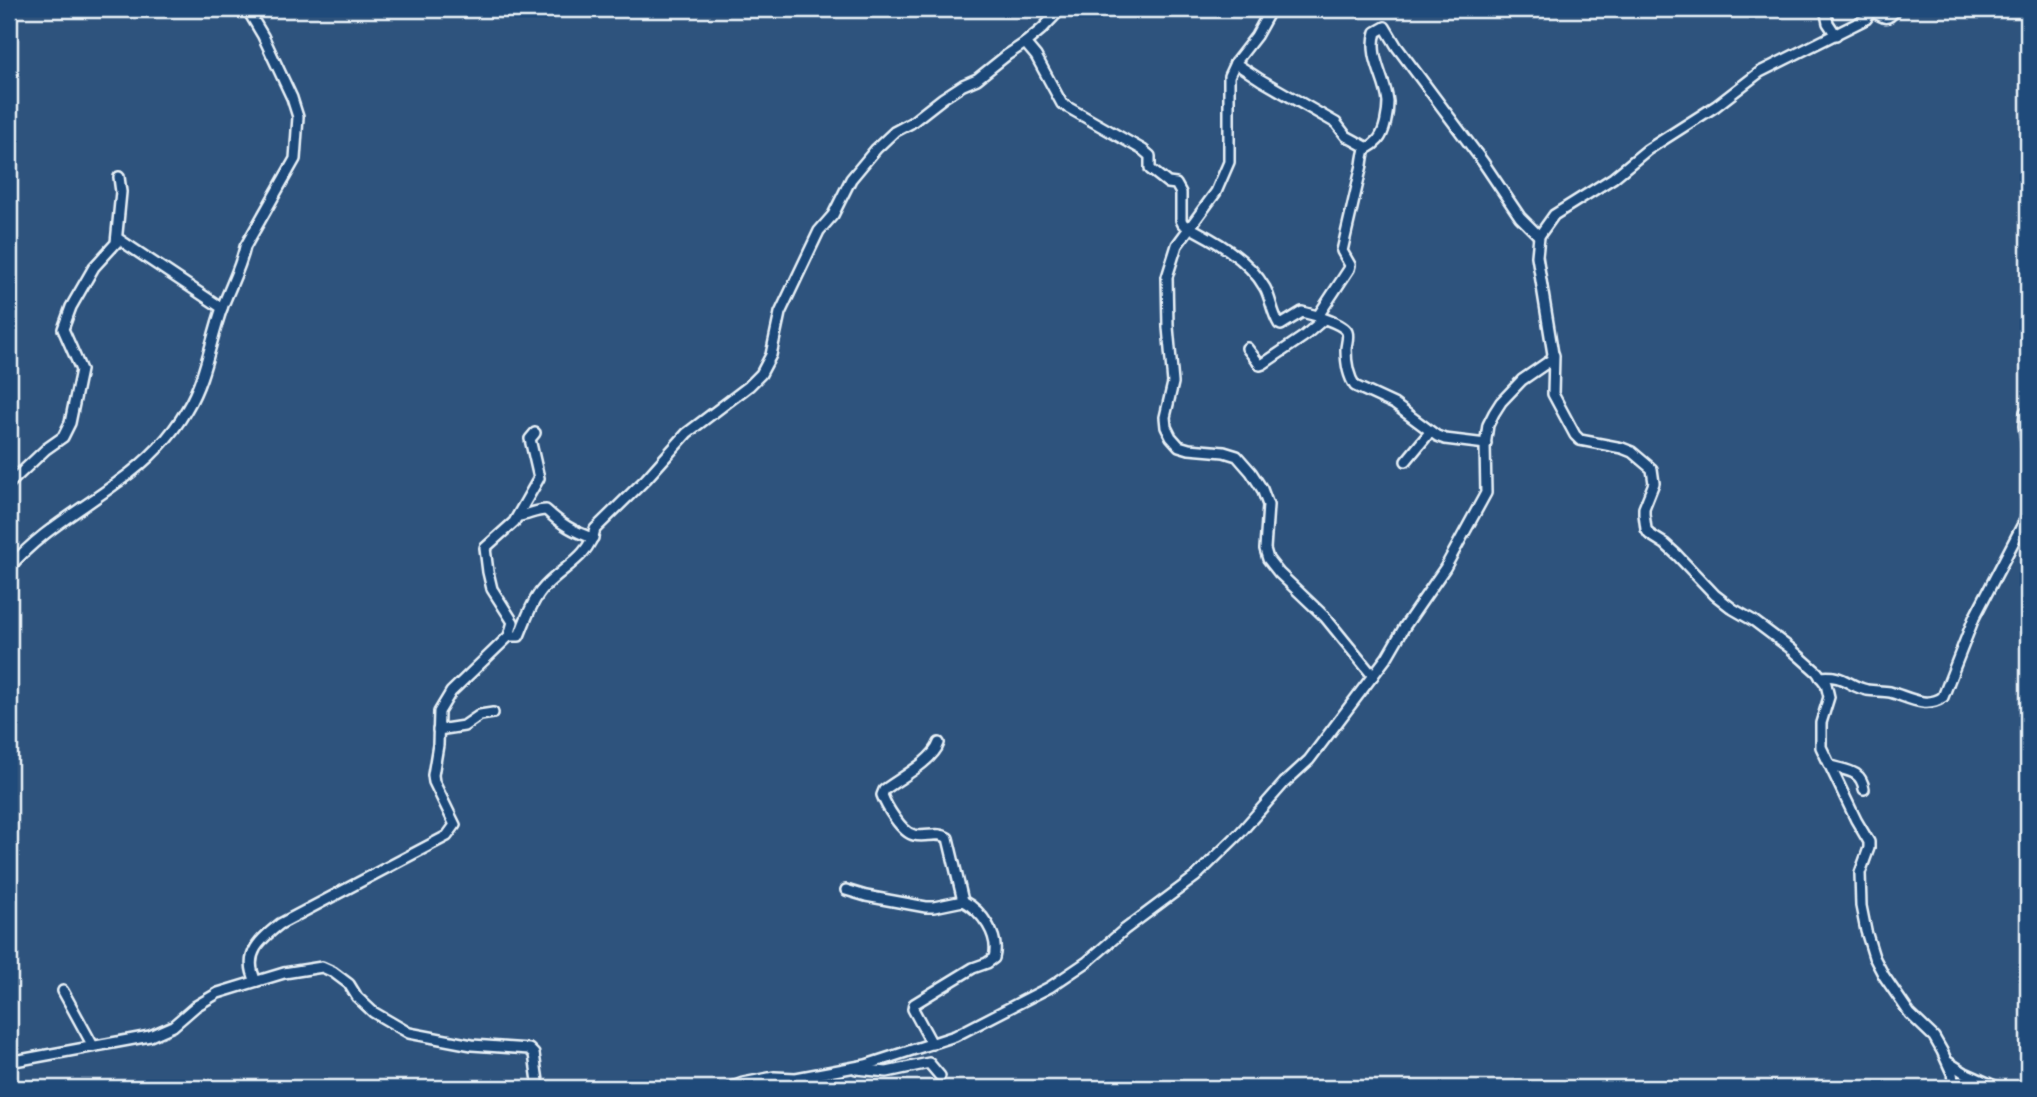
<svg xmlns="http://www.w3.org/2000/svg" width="2037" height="1097" viewBox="0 0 2037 1097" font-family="Caveat,sans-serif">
  <rect width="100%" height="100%" fill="#2e537d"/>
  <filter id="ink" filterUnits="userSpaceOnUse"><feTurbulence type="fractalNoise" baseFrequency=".0143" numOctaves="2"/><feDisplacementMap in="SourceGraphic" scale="14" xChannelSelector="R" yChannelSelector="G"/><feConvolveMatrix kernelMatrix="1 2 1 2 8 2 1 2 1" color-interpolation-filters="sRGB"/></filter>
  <g filter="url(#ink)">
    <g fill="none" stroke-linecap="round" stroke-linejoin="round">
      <g stroke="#e8f1f8" stroke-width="14">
        <g id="minor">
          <polyline points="1271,9 1256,36 1235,63 1261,80 1336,123 1346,136 1366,147"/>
          <polyline points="1825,9 1828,23 1836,35"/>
          <path d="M1871,10c12,8 17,12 25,-1"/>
          <path d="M1025,43l11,13 26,48 81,46 7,6v13l18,14 8,1 5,9v27l2,4c30,15 65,34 82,64 6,11 7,25 14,36l2,1 21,-13c9,2 41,11 45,20 2,5 -1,13 -1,17 0,12 2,27 9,37l39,18 43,32 8,3 41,5"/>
          <polyline points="1235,63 1229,76 1229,162 1216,192 1177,245 1167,277 1168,327 1173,383 1165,417 1166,427 1171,437 1179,446 1189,449 1224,452 1237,456 1251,472 1262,489 1268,505 1265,549 1268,559 1279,573 1325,617 1373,676"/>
          <polyline points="117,238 222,308"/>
          <path d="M1318,316l31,-47 1,-4 -8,-14 20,-86c3,-24 4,-12 16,-25 7,-8 10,-27 10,-38 -2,-23 -20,-45 -12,-70l9,-5 12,20 86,115 37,55 19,19"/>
          <polyline points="1247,348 1260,365 1263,364 1303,337 1324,319"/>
          <polyline points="1554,355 1553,394 1575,435 1580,440 1622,448 1632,452 1652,469 1654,483 1644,508 1644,514 1646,529 1649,534 1665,544 1677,555 1715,595 1733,609 1754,621 1790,648 1817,672 1826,684 1829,697 1821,723 1821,747 1856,820 1869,842 1869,848 1860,873 1861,906 1866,931 1874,957 1884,976 1910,1014 1934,1037 1942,1051 1952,1073 1954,1088"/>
          <polyline points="2025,412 2024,426 2028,456"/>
          <polyline points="1406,461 1430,432"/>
          <polyline points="9,484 46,449 63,437 70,423 81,370 63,329 71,307 94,267 116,243 121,192 119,177"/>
          <path d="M519,516c9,-1 17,-6 27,-6 15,14 28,22 47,28"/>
          <path d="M9,568c30,-36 72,-58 109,-86 27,-19 53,-45 69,-73 19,-31 23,-68 35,-101 8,-21 18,-39 23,-61l50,-88 3,-42 -6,-19 -29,-62 -16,-27"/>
          <path d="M509,636h10c6,-14 12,-33 22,-45 17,-22 48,-32 54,-62l51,-50 41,-46 62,-47 12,-12 10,-19 9,-42 39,-82 14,-16 18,-36 25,-30 18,-17 17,-9 32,-25 20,-13 14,-6 30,-24 18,-12 17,-14 19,-20"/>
          <path d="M1820,677c25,-3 27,9 47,13 8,1 16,1 23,2 18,5 36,17 53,5l31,-79 51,-98 3,-14"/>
          <polyline points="438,730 464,726 480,715 493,713"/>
          <path d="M939,743c-6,18 -39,35 -55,47l-2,5c4,11 20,38 32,40 12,3 24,-4 34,3l15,63"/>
          <path d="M1831,766c16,5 30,4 33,23"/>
          <path d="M846,890l20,6 60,11h8l29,-6c19,10 37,35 31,57l-7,5 -14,5 -59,36 -1,5 19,35"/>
          <path d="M256,981c-14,-27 5,-42 24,-57l167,-88 8,-11 -21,-43 -1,-7 5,-30 1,-33 12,-20 58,-56 4,-14 -21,-33 -4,-17 -3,-24 29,-26 25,-44 -9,-39 5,-6"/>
          <polyline points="63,991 93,1046"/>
          <polyline points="9,1062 150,1036 173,1026 196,1006 218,993 284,973 322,967 333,972 349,984 357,997 373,1012 409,1033 472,1045 529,1049 534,1054 539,1088"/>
          <polyline points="1948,1062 1965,1073 1999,1088"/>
          <polyline points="856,1069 887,1072 929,1063 940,1076"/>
          <polyline points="730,1088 743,1083 774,1077 796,1078 866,1065 955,1036 1050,987 1087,962 1124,930 1195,877 1240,833 1284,783 1309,760 1387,657 1405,626 1445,568 1486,493 1485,446 1488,425 1494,413 1501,402 1522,380 1551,360 1553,354 1537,256 1539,236 1554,215 1613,178 1647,150 1716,106 1760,72 1866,19 1869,15 1871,9"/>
        </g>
      </g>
      <use href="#minor" stroke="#1f4a7a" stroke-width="9"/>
    </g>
  </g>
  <rect width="2037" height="1097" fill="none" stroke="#1f4a7a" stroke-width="35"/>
  <rect x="18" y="18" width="2002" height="1062" fill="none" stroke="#e8f1f8" stroke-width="2.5" filter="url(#ink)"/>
</svg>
